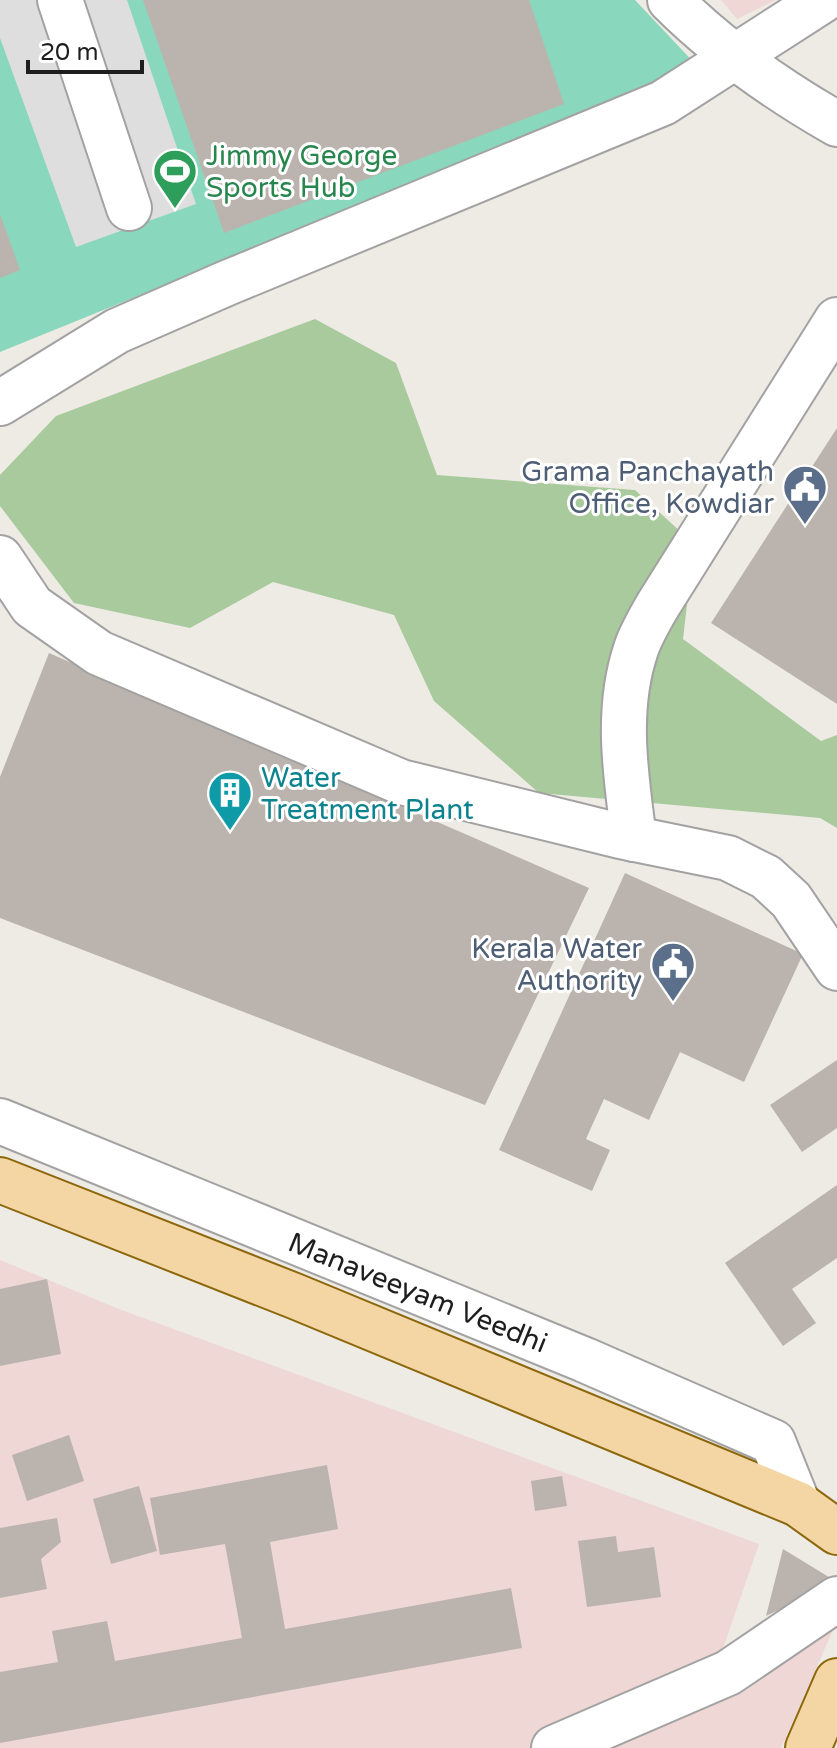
<svg xmlns="http://www.w3.org/2000/svg" width="837" height="1748" viewBox="0 0 837 1748" font-family="'Varela Round',sans-serif">
  <rect width="100%" height="100%" fill="#eeebe5"/>
  <g fill="#eed7d5">
    <polygon points="721,0 776,0 737,19"/>
    <polygon points="0,1260 119,1309 759,1544 719,1660 837,1621 781,1748 0,1748"/>
  </g>
  <polygon fill="#a8ca9d" points="315,319 396,363 437,475 635,490 694,544 683,639 821,741 837,735 837,828 820,818 539,793 434,701 394,615 273,582 190,628 74,603 0,506 0,475 56,416"/>
  <polygon fill="#89d7bc" points="0,0 635,0 699,68 0,352"/>
  <polygon fill="#dedede" points="0,0 127,0 196,204 76,247 0,38"/>
  <g fill="#bbb4ae">
    <polygon points="143,0 529,0 564,104 224,233"/>
    <polygon points="0,214 20,270 0,278"/>
    <polygon points="837,428 837,704 711,623"/>
    <polygon points="49,653 589,888 485,1105 0,918 0,777"/>
    <polygon points="625,873 803,954 744,1082 680,1052 649,1120 604,1099 586,1139 610,1150 592,1191 499,1150"/>
    <polygon points="837,1060 837,1128 802,1152 770,1105"/>
    <polygon points="837,1185 837,1258 792,1289 816,1323 783,1346 725,1263"/>
    <polygon points="47,1279 61,1354 0,1366 0,1289"/>
    <polygon points="69,1435 84,1481 27,1501 12,1455"/>
    <polygon points="327,1465 338,1529 270,1542 285,1629 511,1588 522,1648 0,1743 0,1672 58,1662 52,1631 107,1621 115,1661 242,1638 225,1544 160,1555 150,1498"/>
    <polygon points="562,1476 567,1506 535,1511 531,1481"/>
    <polygon points="139,1486 157,1551 111,1564 93,1499"/>
    <polygon points="57,1518 61,1542 41,1559 47,1589 0,1598 0,1528"/>
    <polygon points="616,1536 618,1552 654,1547 661,1597 587,1607 578,1541"/>
    <polygon points="783,1549 837,1582 766,1616"/>
  </g>
  <g fill="none" stroke-linecap="round" stroke-linejoin="round">
    <g stroke="#a2a2a2" stroke-width="48">
      <g id="minor">
        <polyline points="60,0 129,208"/>
        <path d="M670,0c50,50 106,89 167,124"/>
        <polyline points="0,403 117,331 227,283 663,103 823,0"/>
        <polyline points="0,558 32,606 99,653 401,782 620,836 728,858 766,877 791,900 837,968"/>
        <path d="M634,839c-8,-63 -19,-128 2,-190 5,-15 14,-30 22,-44l179,-285"/>
        <polyline points="0,1121 585,1360 773,1442 798,1504"/>
        <polyline points="554,1748 728,1673 837,1599"/>
      </g>
    </g>
    <g stroke="#8c670c" stroke-width="48">
      <g id="major">
        <polyline points="0,1180 297,1297 798,1504 837,1532"/>
        <polyline points="808,1748 837,1681"/>
      </g>
    </g>
    <use href="#minor" stroke="#fff" stroke-width="44"/>
    <use href="#major" stroke="#f4d5a4" stroke-width="44"/>
  </g>
  <defs>
    <g id="stadium-pin" transform="scale(2.3)"><path d="M0 17L-7.5 6A9.5 9.5 0 1 1 7.5 6Z" fill="#2e9e5b" stroke="#fff"/><path d="M0-5a6.5 5 0 1 0 0 10a6.5 5 0 1 0 0-10ZM-3.5-1.8h7v3.6h-7Z" fill="#fff"/></g>
    <g id="civic-pin" transform="scale(2.3)"><path d="M0 17L-7.5 6A9.5 9.5 0 1 1 7.5 6Z" fill="#5c6f8a" stroke="#fff"/><path d="M-.6-6.5H3V-4.5H.6V-3L4-1V1h2V6H-6V1h2V-1L-.6-3ZM-1.2 2.5V6h2.4V2.5Z" fill="#fff"/></g>
    <g id="building-pin" transform="scale(2.3)"><path d="M0 17L-7.5 6A9.5 9.5 0 1 1 7.5 6Z" fill="#0f9aa8" stroke="#fff"/><path d="M-4-6H4V6H1V3H-1V6H-4ZM-2.5-4.3h1.7v1.8h-1.7ZM.8-4.3h1.7v1.8H.8ZM-2.5-1h1.7V.8h-1.7ZM.8-1h1.7V.8H.8Z" fill="#fff"/></g>
  </defs>
  <g fill-rule="evenodd">
    <use href="#stadium-pin" x="175" y="171"/>
    <use href="#civic-pin" x="805" y="487"/>
    <use href="#building-pin" x="230" y="793"/>
    <use href="#civic-pin" x="673" y="964"/>
  </g>
  <g text-anchor="middle" stroke-width="6" stroke-linejoin="round" paint-order="stroke">
    <g font-size="28" fill="#27864d" stroke="#fff" text-anchor="start">
      <text x="206" y="165">Jimmy George<tspan x="206" dy="32">Sports Hub</tspan></text>
    </g>
    <g font-size="28" fill="#4e5e75" stroke="#fff" text-anchor="end">
      <text x="774" y="481">Grama Panchayath<tspan x="774" dy="32">Office, Kowdiar</tspan></text>
      <text x="642" y="958">Kerala Water<tspan x="642" dy="32">Authority</tspan></text>
    </g>
    <g font-size="28" fill="#0d838f" stroke="#fff" text-anchor="start">
      <text x="261" y="787">Water<tspan x="261" dy="32">Treatment Plant</tspan></text>
    </g>
    <g font-size="28" fill="#1e1e1e" stroke="#fff">
      <text transform="translate(418 1292) rotate(22)" y="10">Manaveeyam Veedhi</text>
    </g>
  </g>
  <path d="M28 60v12h114v-12" fill="none" stroke="#1e1e1e" stroke-width="4"/>
  <text x="40" y="60" font-size="24" fill="#1e1e1e" stroke="#ffffff" stroke-width="6" paint-order="stroke">20 m</text>
</svg>
